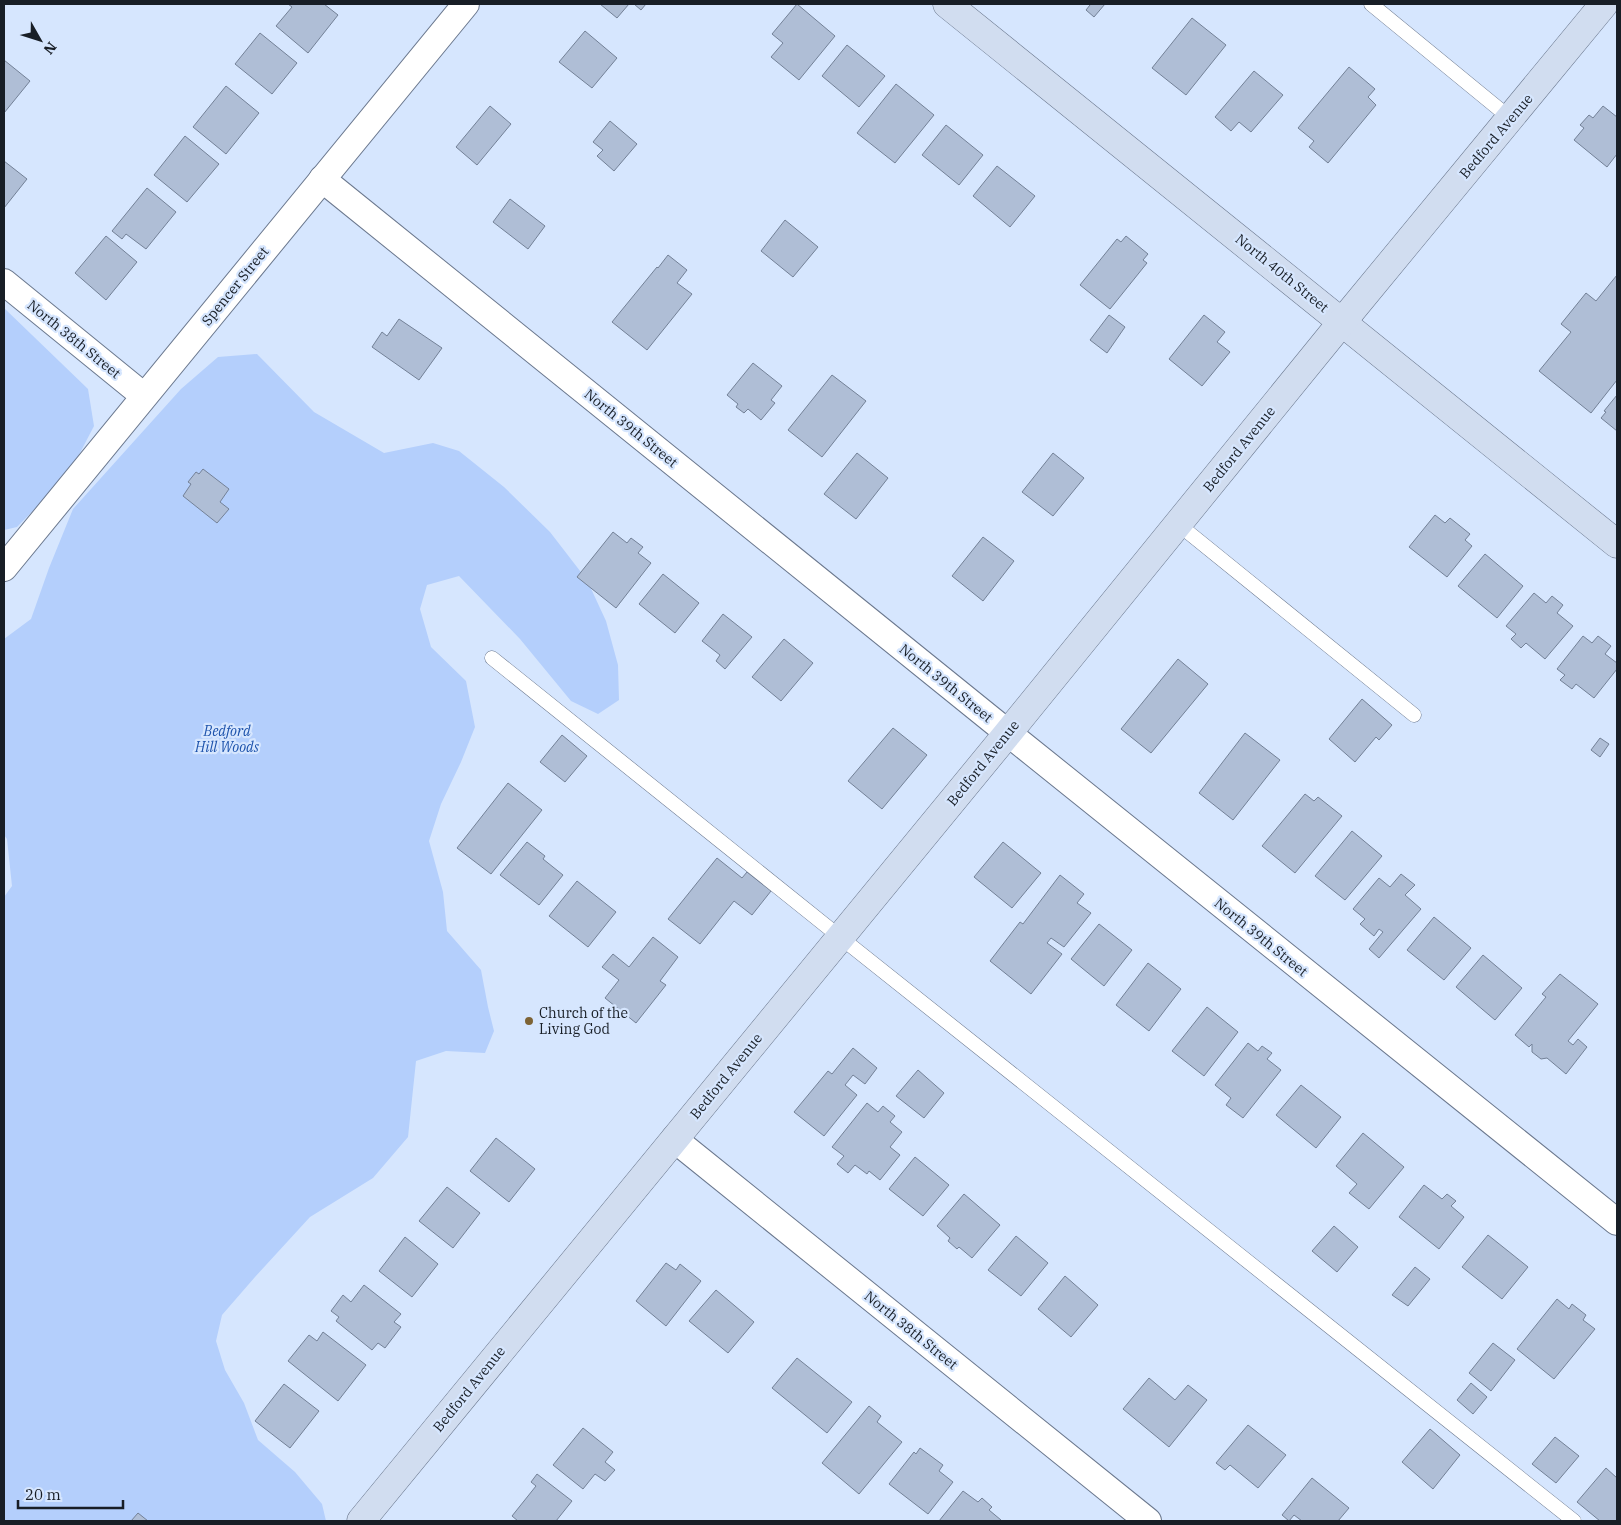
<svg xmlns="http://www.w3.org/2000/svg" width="1621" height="1525" viewBox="0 0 1621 1525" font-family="'IBM Plex Serif',serif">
  <rect width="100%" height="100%" fill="#d6e6fe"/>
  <g fill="#b4cffc">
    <polygon points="4,308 88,389 94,426 69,474 17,527 4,530"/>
    <polygon points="257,354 314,412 384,453 433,443 459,451 504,487 550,532 587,580 606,621 618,665 619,700 598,714 571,701 520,639 459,576 427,585 420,609 431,647 466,681 475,727 461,762 441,804 429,841 443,892 447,931 481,970 488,1007 494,1031 485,1053 446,1051 416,1061 408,1137 373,1178 310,1217 255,1277 222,1315 216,1341 225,1370 244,1403 258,1440 295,1472 322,1504 326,1521 4,1521 4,897 12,886 7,839 4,835 4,639 31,619 49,568 73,509 181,389 218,357"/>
  </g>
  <g fill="#afbed6" stroke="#738197">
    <polygon points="288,4 324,4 338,15 308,53 276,26 292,7"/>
    <polygon points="600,4 629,4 617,18"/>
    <polygon points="634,4 646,4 641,10"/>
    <polygon points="797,4 835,36 799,80 771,57 783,43 772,34"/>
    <polygon points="1088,4 1105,4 1094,17 1086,10 1090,5"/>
    <polygon points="1192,18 1226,45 1186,95 1152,68"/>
    <polygon points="585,31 617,58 592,88 559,62"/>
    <polygon points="260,33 297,63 272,94 235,64"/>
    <polygon points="847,45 885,76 859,107 822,76"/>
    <polygon points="4,60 30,81 4,113"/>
    <polygon points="1349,67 1375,89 1368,97 1376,105 1328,163 1309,147 1314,141 1298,128"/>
    <polygon points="1254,71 1283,95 1251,132 1239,122 1231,131 1215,117"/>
    <polygon points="896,84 934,115 895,163 857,133"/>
    <polygon points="226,86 259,113 226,154 193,127"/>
    <polygon points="490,106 511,124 477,165 456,147"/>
    <polygon points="1603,106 1617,117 1617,154 1607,167 1574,140 1584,128 1580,125 1589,115 1593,118"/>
    <polygon points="610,121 637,144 614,171 597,156 603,150 593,142"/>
    <polygon points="946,125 983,155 959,185 922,155"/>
    <polygon points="185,136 219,164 187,202 154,175"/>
    <polygon points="4,161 27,179 4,208"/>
    <polygon points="997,166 1035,196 1010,227 973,196"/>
    <polygon points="147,188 176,212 146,249 126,234 122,239 112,231"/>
    <polygon points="510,199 545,226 528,249 493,222"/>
    <polygon points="785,220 818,247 793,277 761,251"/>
    <polygon points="106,236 137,262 106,300 75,273"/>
    <polygon points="1126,236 1148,254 1143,260 1147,263 1110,309 1080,285 1117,239 1121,242"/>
    <polygon points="668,255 687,270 677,283 692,294 647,350 612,322 657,267 658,268"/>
    <polygon points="1617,275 1617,380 1591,413 1539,371 1571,332 1561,324 1586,293 1596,301"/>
    <polygon points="1109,315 1125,327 1107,353 1090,340"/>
    <polygon points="1204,315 1225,332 1217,342 1230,352 1202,386 1169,359"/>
    <polygon points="399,319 442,348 419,380 372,347 382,332 387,336"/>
    <polygon points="753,363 782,386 771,400 775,403 761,420 748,409 744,413 736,407 738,404 727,395"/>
    <polygon points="832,375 866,401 822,457 788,430"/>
    <polygon points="1617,395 1617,431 1601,418 1606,412 1604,411"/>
    <polygon points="857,453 888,478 856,519 824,494"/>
    <polygon points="1053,453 1084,478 1053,516 1022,492"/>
    <polygon points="203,469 229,489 220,502 229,509 217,523 183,496 191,484 188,482 196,472 199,474"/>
    <polygon points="1435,515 1445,523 1450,518 1470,534 1465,540 1472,546 1447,577 1409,547"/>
    <polygon points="613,532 627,543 631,538 643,547 638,553 651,563 616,608 577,577"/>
    <polygon points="983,537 1014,561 983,601 952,576"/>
    <polygon points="1485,554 1523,586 1497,618 1458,586"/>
    <polygon points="663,574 699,603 675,633 639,604"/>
    <polygon points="1534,593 1546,603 1552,596 1563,605 1557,613 1573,626 1545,659 1526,643 1521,648 1511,639 1516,634 1506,626"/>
    <polygon points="723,614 752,637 725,669 716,661 720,655 702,641"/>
    <polygon points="1583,636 1592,643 1598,636 1611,646 1605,654 1617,663 1617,669 1594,698 1576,684 1572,689 1560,680 1565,675 1557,669"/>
    <polygon points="784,639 813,663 781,701 752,677"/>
    <polygon points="1178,659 1208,684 1151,753 1121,729"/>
    <polygon points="1362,699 1392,725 1379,740 1376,737 1355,762 1329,739"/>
    <polygon points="893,728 927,755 882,809 848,781"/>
    <polygon points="1245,733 1280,760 1233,820 1199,793"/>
    <polygon points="562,735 587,756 565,782 540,762"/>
    <polygon points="1600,738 1609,744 1600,757 1591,750"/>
    <polygon points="508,783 542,810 491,874 457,848"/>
    <polygon points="1305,794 1314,801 1318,797 1342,816 1295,873 1262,846"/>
    <polygon points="1352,831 1382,856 1345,900 1315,876"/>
    <polygon points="527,842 545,856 543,859 563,875 539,905 500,875"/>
    <polygon points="1003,842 1041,873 1012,908 974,877"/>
    <polygon points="717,858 742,878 747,872 771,891 752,915 734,901 700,944 668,919"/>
    <polygon points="1401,874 1415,885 1405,895 1421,909 1379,958 1369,949 1383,932 1379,929 1374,936 1360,924 1365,919 1353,909 1379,878 1390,887"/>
    <polygon points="1060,875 1084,894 1077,903 1091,913 1064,947 1051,938 1047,943 1062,954 1031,994 990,961 1020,922 1023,924"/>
    <polygon points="577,881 616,912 588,947 549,916"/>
    <polygon points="1434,917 1471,948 1444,980 1407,950"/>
    <polygon points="1099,924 1132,950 1104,986 1071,959"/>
    <polygon points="653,937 678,957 660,981 666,985 636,1023 605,998 619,980 602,967 613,954 629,967"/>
    <polygon points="1483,955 1522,988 1495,1020 1456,987"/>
    <polygon points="1148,963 1181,989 1149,1031 1116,1005"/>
    <polygon points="1560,974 1598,1004 1568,1041 1573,1045 1578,1039 1587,1047 1566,1074 1547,1058 1541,1059 1532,1052 1532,1044 1529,1047 1515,1035 1546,997 1542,994"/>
    <polygon points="1207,1007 1238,1032 1204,1076 1172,1051"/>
    <polygon points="1248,1043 1258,1051 1262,1046 1272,1053 1267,1059 1281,1070 1243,1118 1226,1105 1231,1098 1215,1085"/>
    <polygon points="853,1048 877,1068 865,1084 853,1075 845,1085 857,1095 824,1136 794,1112 828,1071 832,1074"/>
    <polygon points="918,1070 944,1093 924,1118 896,1096"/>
    <polygon points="1301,1085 1341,1117 1316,1148 1276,1115"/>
    <polygon points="867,1103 878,1112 883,1106 895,1116 890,1122 902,1132 890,1147 900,1155 880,1180 869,1171 867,1174 855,1165 848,1173 837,1164 844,1156 832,1147"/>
    <polygon points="1363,1133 1404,1167 1369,1209 1349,1193 1357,1184 1336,1166"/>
    <polygon points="496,1138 535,1169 509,1202 470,1171"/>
    <polygon points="915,1157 949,1185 923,1216 889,1189"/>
    <polygon points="1424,1185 1442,1199 1447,1194 1456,1201 1451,1206 1464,1217 1439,1249 1399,1217"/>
    <polygon points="447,1187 480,1213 453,1248 419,1221"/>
    <polygon points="964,1194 1000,1225 972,1258 959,1247 957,1249 948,1241 950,1238 937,1226"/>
    <polygon points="1334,1226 1358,1247 1337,1272 1312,1251"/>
    <polygon points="1488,1235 1528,1267 1502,1299 1462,1267"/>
    <polygon points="1016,1236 1048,1263 1021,1296 988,1270"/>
    <polygon points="405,1237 438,1264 412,1297 379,1271"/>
    <polygon points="666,1263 676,1270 680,1264 701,1281 666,1326 636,1301"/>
    <polygon points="1415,1267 1430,1279 1408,1306 1392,1295"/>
    <polygon points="1065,1276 1098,1305 1071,1337 1038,1309"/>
    <polygon points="364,1285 401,1314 394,1322 401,1327 385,1348 378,1343 372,1350 336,1321 339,1317 331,1311 343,1295 351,1302"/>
    <polygon points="716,1290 754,1322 728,1353 689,1321"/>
    <polygon points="1557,1299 1569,1309 1572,1304 1586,1315 1583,1320 1595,1329 1554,1379 1517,1349"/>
    <polygon points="323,1332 366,1365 338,1401 288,1361 309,1335 317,1341"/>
    <polygon points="1493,1343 1515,1360 1491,1391 1469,1373"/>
    <polygon points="797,1358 852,1402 827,1433 772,1388"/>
    <polygon points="1149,1378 1175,1400 1188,1385 1207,1400 1169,1447 1123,1409"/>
    <polygon points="1471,1383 1487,1397 1473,1414 1457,1400"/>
    <polygon points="284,1384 319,1411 290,1448 255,1421"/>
    <polygon points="869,1406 881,1416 877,1422 902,1442 859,1494 822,1463"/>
    <polygon points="1248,1425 1286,1455 1258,1488 1230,1465 1225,1470 1216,1463"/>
    <polygon points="583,1428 613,1452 605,1462 615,1470 605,1481 595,1474 583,1489 553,1465"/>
    <polygon points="1430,1429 1460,1455 1433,1489 1402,1462"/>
    <polygon points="1555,1437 1579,1456 1556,1483 1532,1464"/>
    <polygon points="920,1448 943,1465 939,1471 953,1482 928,1514 889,1484 914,1452 916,1454"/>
    <polygon points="1606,1468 1617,1478 1617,1521 1600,1521 1577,1502"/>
    <polygon points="537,1474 572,1501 556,1521 518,1521 512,1516 536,1486 531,1482"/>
    <polygon points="1312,1478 1349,1508 1338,1521 1302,1521 1294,1515 1289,1521 1282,1515"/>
    <polygon points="963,1491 978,1502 982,1498 992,1507 989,1510 1001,1520 1000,1521 939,1521"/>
    <polygon points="138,1513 148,1521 131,1521"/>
  </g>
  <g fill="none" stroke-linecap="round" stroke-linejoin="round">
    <g stroke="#6b788e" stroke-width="15">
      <g id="lane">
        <polyline points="1371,4 1510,118"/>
        <polyline points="1178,524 1414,715"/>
        <polyline points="492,658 840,937 1574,1521"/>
      </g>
    </g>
    <g stroke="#6b788e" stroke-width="28">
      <g id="street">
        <polyline points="322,179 1008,733 1617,1222"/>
        <polyline points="4,282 144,396"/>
        <polyline points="4,568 466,4"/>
        <polyline points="674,1139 1148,1521"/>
      </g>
    </g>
    <g stroke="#6b788e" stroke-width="29">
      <g id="secondary">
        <polyline points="947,4 1617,544"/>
        <polyline points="361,1521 1008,733 1342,322 1604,4"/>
      </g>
    </g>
    <use href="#lane" stroke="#fff" stroke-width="14"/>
    <use href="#street" stroke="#fff" stroke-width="26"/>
    <use href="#secondary" stroke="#d1ddf0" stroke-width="28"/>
  </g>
  <circle fill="#7d6335" stroke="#d6e6fe" stroke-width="2" cx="529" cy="1021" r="5"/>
  <g text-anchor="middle" stroke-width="4.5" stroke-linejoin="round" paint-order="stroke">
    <g font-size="14" fill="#181e26" stroke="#d6e6fe">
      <text transform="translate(1496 136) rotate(-50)" y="5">Bedford Avenue</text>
      <text transform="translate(1282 273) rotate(39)" y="5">North 40th Street</text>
      <text transform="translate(235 286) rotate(-51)" y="5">Spencer Street</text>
      <text transform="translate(74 339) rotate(39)" y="5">North 38th Street</text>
      <text transform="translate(631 428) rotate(39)" y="5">North 39th Street</text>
      <text transform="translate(1239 449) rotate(-51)" y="5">Bedford Avenue</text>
      <text transform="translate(946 683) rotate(39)" y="5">North 39th Street</text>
      <text transform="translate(983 763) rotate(-51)" y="5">Bedford Avenue</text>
      <text transform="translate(1261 937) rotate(39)" y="5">North 39th Street</text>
      <text transform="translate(726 1076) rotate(-51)" y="5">Bedford Avenue</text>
      <text transform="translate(911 1330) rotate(39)" y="5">North 38th Street</text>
      <text transform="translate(469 1389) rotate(-51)" y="5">Bedford Avenue</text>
    </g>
    <g font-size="14" font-style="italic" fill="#1d53ac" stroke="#d6e6fe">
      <text x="227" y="736">Bedford<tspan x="227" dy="16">Hill Woods</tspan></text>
    </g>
    <g font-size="14" fill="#181e26" stroke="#d6e6fe" text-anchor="start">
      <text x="539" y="1018">Church of the<tspan x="539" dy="16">Living God</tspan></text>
    </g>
  </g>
  <rect width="1621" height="1525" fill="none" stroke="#181e26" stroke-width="10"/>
  <g transform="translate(40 40) rotate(129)" stroke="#d6e6fe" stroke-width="4" paint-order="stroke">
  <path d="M0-4L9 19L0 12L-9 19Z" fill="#181e26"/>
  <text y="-8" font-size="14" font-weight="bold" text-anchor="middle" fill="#181e26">N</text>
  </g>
  <path d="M18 1500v8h105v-8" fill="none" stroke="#181e26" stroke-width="2.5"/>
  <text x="25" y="1500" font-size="15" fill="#181e26" stroke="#d6e6fe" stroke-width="4" paint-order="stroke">20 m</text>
</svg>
